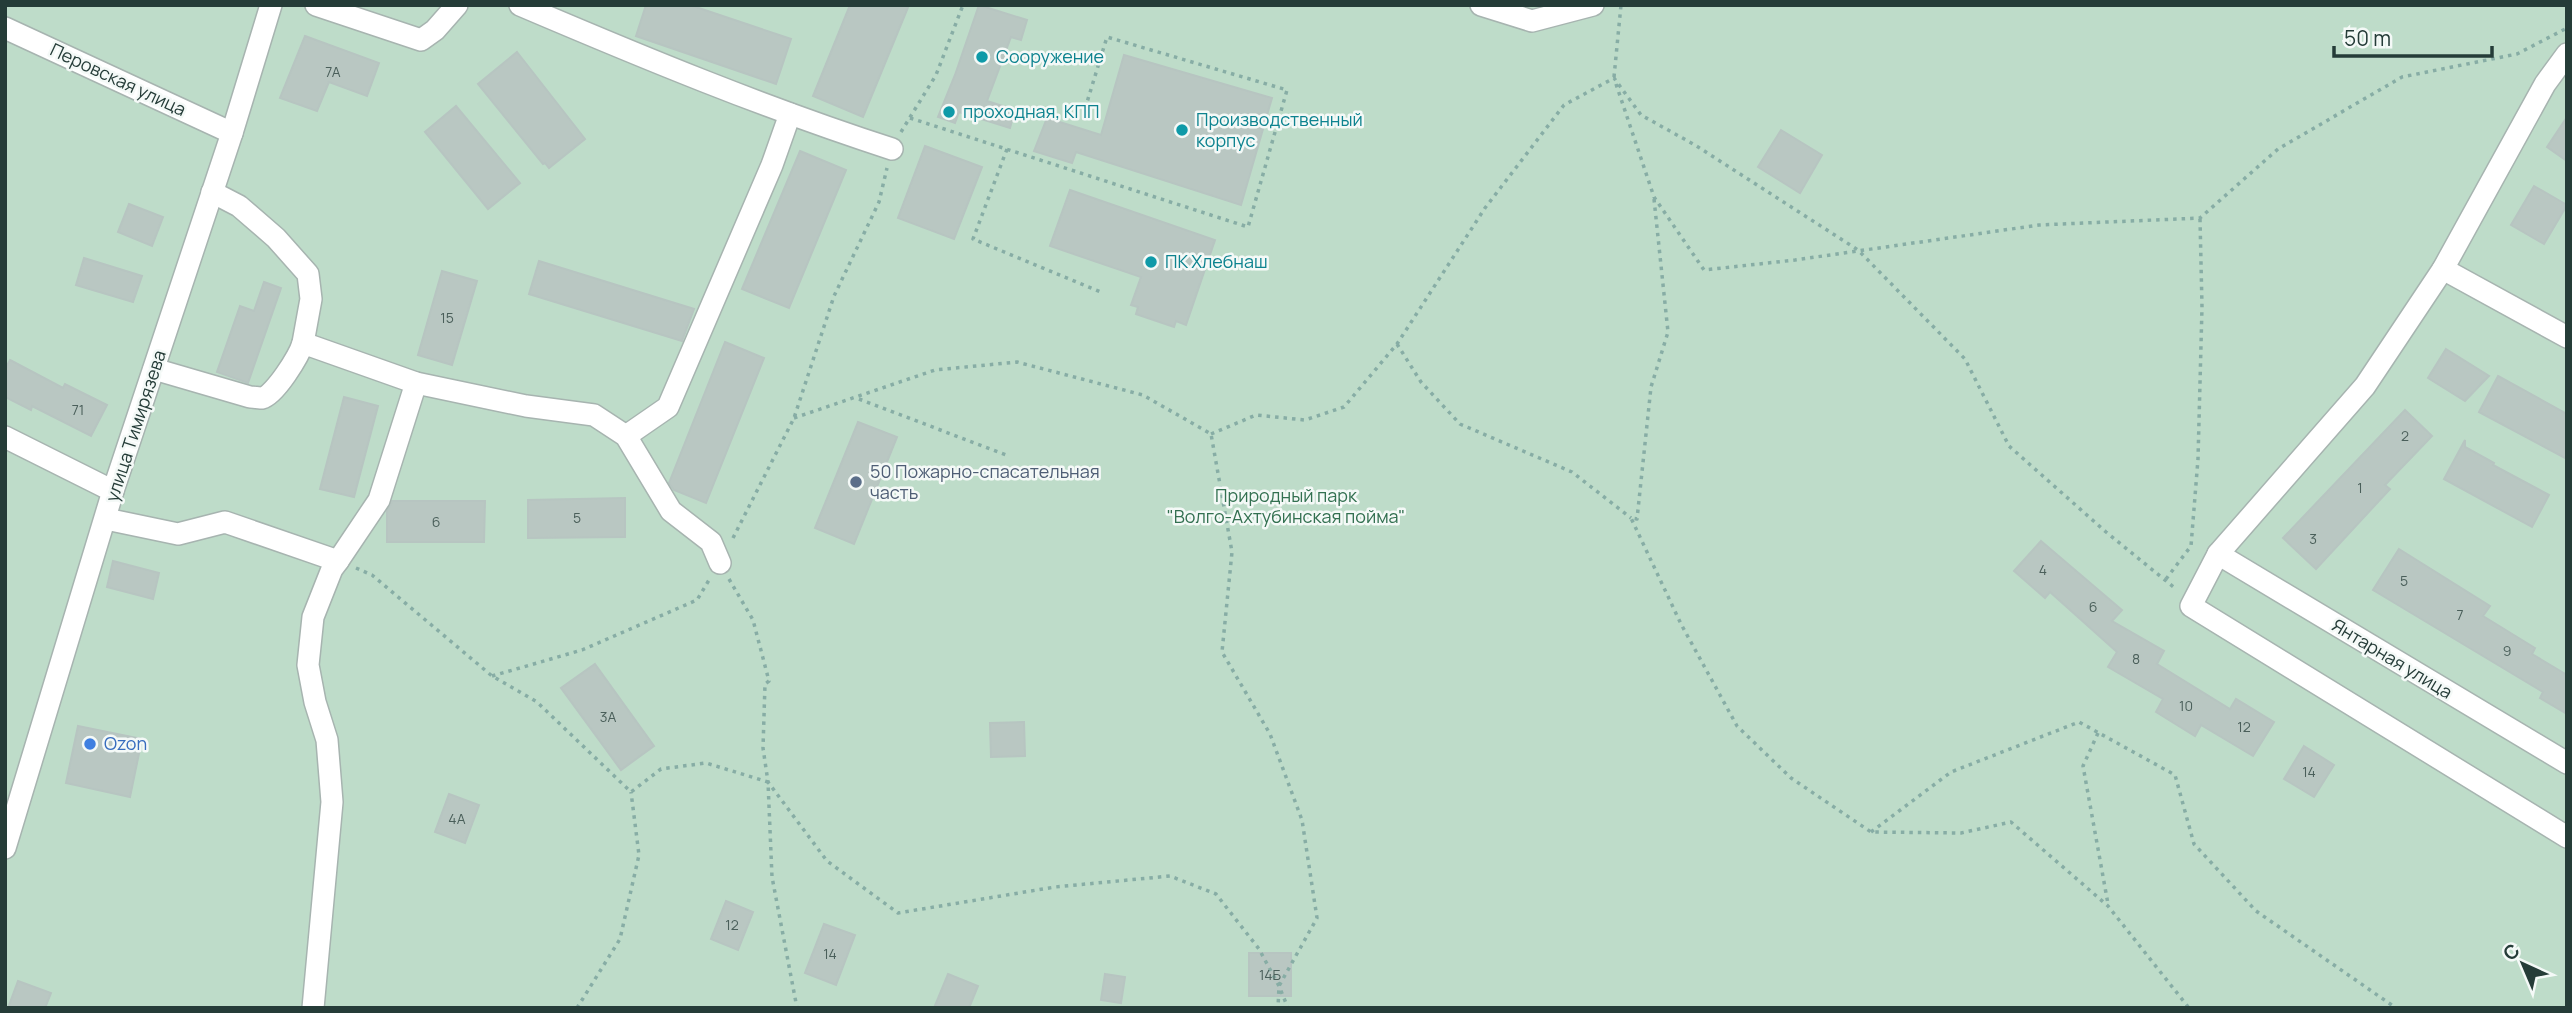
<svg xmlns="http://www.w3.org/2000/svg" width="2572" height="1013" viewBox="0 0 2572 1013" font-family="Manrope,sans-serif">
  <rect width="100%" height="100%" fill="#e4ece9"/>
  <rect fill="#bedcc9" x="5" y="5" width="2562" height="1003"/>
  <g fill="#b9c7c2" stroke="#b7c5c1" stroke-width="2">
    <polygon points="646,5 690,5 791,39 776,84 636,36"/>
    <polygon points="850,5 909,5 863,117 813,96"/>
    <polygon points="979,5 1027,20 1021,40 1011,37 987,101 1015,110 1010,128 959,112 955,123 938,117 955,75"/>
    <polygon points="305,36 379,63 367,96 329,82 317,111 280,98"/>
    <polygon points="517,52 585,139 549,168 545,163 543,164 478,84"/>
    <polygon points="1124,55 1272,98 1241,205 1076,152 1072,163 1034,151 1047,118 1101,135"/>
    <polygon points="456,106 520,183 488,209 425,132"/>
    <polygon points="2567,117 2567,161 2547,147"/>
    <polygon points="1781,130 1822,155 1800,193 1758,167"/>
    <polygon points="925,146 982,167 954,239 898,218"/>
    <polygon points="800,151 846,170 789,308 742,289"/>
    <polygon points="2534,186 2567,205 2544,244 2511,225"/>
    <polygon points="1070,190 1215,240 1186,325 1176,321 1174,327 1136,314 1138,307 1131,305 1141,277 1050,246"/>
    <polygon points="129,204 163,217 152,246 118,232"/>
    <polygon points="84,258 142,276 133,302 76,285"/>
    <polygon points="539,261 694,309 682,341 529,294"/>
    <polygon points="442,271 477,281 452,365 418,355"/>
    <polygon points="264,282 281,288 248,383 217,372 240,306 254,311"/>
    <polygon points="725,342 764,358 706,503 674,490 669,483"/>
    <polygon points="2446,349 2489,376 2465,401 2428,378"/>
    <polygon points="10,360 63,388 65,384 107,405 91,436 32,406 31,410 5,397 5,369"/>
    <polygon points="2498,376 2567,414 2567,459 2479,412"/>
    <polygon points="344,397 378,406 354,497 320,489"/>
    <polygon points="2405,410 2432,436 2385,485 2390,489 2316,569 2283,538"/>
    <polygon points="858,422 897,437 854,544 815,528"/>
    <polygon points="2465,440 2465,447 2494,463 2493,465 2549,495 2532,527 2444,479"/>
    <polygon points="625,498 625,537 528,538 528,500"/>
    <polygon points="392,501 485,501 484,542 387,542 387,511"/>
    <polygon points="2041,541 2122,610 2112,621 2164,651 2157,664 2230,709 2236,699 2274,722 2253,756 2201,725 2195,736 2156,712 2163,699 2108,667 2117,652 2050,592 2045,598 2014,571"/>
    <polygon points="2399,549 2490,606 2483,616 2535,648 2532,654 2567,675 2567,714 2540,698 2543,692 2373,590"/>
    <polygon points="113,561 159,573 153,599 107,587"/>
    <polygon points="595,664 654,746 621,770 561,688"/>
    <polygon points="1024,722 1025,756 991,757 990,723"/>
    <polygon points="78,726 142,739 130,797 66,783"/>
    <polygon points="2304,746 2334,765 2314,797 2284,779"/>
    <polygon points="449,794 479,805 465,843 435,832"/>
    <polygon points="726,901 753,912 738,950 711,939"/>
    <polygon points="824,924 855,935 836,985 805,973"/>
    <rect x="1249" y="953" width="42" height="43"/>
    <polygon points="948,974 978,986 969,1008 934,1008"/>
    <polygon points="1105,974 1125,977 1121,1003 1101,1000"/>
    <polygon points="18,981 51,993 45,1008 8,1008"/>
  </g>
  <g fill="none" stroke-linecap="round" stroke-linejoin="round">
    <g stroke="#a7b4b0" stroke-width="24">
      <g id="minor">
        <polyline points="316,5 421,40 435,30 457,5"/>
        <path d="M520,5c122,52 245,103 372,144"/>
        <polyline points="1481,5 1532,21 1593,5"/>
        <polyline points="5,28 232,133"/>
        <polyline points="2567,54 2545,84 2443,269 2365,386 2218,554 2191,606 2567,837"/>
        <polyline points="212,192 239,206 276,238 308,274 311,299 303,343"/>
        <polyline points="2443,269 2567,337"/>
        <path d="M154,369l96,28c1,0 11,1 12,1 13,-3 37,-42 41,-55l113,40 110,23 68,9 32,21 45,75 40,31 9,21"/>
        <polyline points="626,436 668,407 772,165 790,114"/>
        <polyline points="5,437 113,491"/>
        <polyline points="106,519 178,534 225,522 338,561 332,569 313,617 308,665 315,702 327,740 332,802 313,1008"/>
        <polyline points="2218,554 2567,763"/>
        <polyline points="338,561 379,500 416,383"/>
        <polyline points="5,848 113,491 232,133 271,5"/>
      </g>
    </g>
    <g stroke="#87ada5" stroke-width="3.5" stroke-dasharray="3.5 5" stroke-linecap="butt">
      <polyline points="1614,77 1621,5"/>
      <polyline points="1616,84 1654,197 1704,270 1795,260 2039,225 2200,218 2278,149 2402,77 2517,54 2567,28"/>
      <polyline points="910,118 1248,227 1287,90 1107,37 1084,112"/>
      <polyline points="901,132 936,75 963,5"/>
      <polyline points="1007,149 973,239 1103,293"/>
      <polyline points="1654,199 1668,332 1651,387 1637,519 1631,518 1681,624 1737,726 1791,778 1871,832 1961,833 2011,822 2108,906 2189,1008"/>
      <polyline points="1397,344 1421,382 1460,424 1572,472 1631,518"/>
      <polyline points="859,399 1006,455"/>
      <polyline points="794,418 935,370 1017,362 1143,395 1211,434 1232,552 1222,652 1270,734 1302,820 1317,918 1279,986 1278,1008"/>
      <polyline points="1211,434 1256,415 1305,420 1344,407 1397,344 1485,208 1564,105 1614,78 1641,115 1695,145 1858,250 1965,359 2009,446 2106,532 2176,589"/>
      <polyline points="733,538 794,418 834,296 879,202 887,168"/>
      <polyline points="356,568 372,575 492,676 537,702 631,792 661,769 706,763 768,782 772,877 797,1008"/>
      <polyline points="729,579 753,620 769,681 765,684 763,748 768,782 827,861 898,913 1055,887 1170,876 1216,894 1259,949 1279,986 1288,1008"/>
      <polyline points="2166,579 2191,546 2198,459 2202,307 2200,219"/>
      <polyline points="492,676 582,650 697,600 709,580"/>
      <polyline points="2098,733 2083,766 2108,904"/>
      <polyline points="1871,832 1951,772 2079,722 2175,775 2194,844 2256,911 2396,1008"/>
      <polyline points="577,1008 620,939 639,855 631,792"/>
    </g>
    <use href="#minor" stroke="#fff" stroke-width="21"/>
  </g>
  <g fill="#0f9aa8" stroke="#f4f9f7" stroke-width="2.5">
    <circle cx="982" cy="57" r="7"/>
    <circle cx="949" cy="112" r="7"/>
    <circle cx="1182" cy="130" r="7"/>
    <circle cx="1151" cy="262" r="7"/>
  </g>
  <circle fill="#5c6f8a" stroke="#f4f9f7" stroke-width="2.5" cx="856" cy="482" r="7"/>
  <circle fill="#3f7fe0" stroke="#f4f9f7" stroke-width="2.5" cx="90" cy="744" r="7"/>
  <g text-anchor="middle" stroke-width="5" stroke-linejoin="round" paint-order="stroke">
    <g font-size="14" fill="#4a5f5a">
      <text x="333" y="77">7А</text>
      <text x="447" y="323">15</text>
      <text x="78" y="415">71</text>
      <text x="2405" y="441">2</text>
      <text x="2360" y="493">1</text>
      <text x="577" y="523">5</text>
      <text x="436" y="527">6</text>
      <text x="2313" y="544">3</text>
      <text x="2043" y="575">4</text>
      <text x="2404" y="586">5</text>
      <text x="2093" y="612">6</text>
      <text x="2460" y="620">7</text>
      <text x="2507" y="656">9</text>
      <text x="2136" y="664">8</text>
      <text x="2186" y="711">10</text>
      <text x="608" y="722">3А</text>
      <text x="2244" y="732">12</text>
      <text x="2309" y="777">14</text>
      <text x="457" y="824">4А</text>
      <text x="732" y="930">12</text>
      <text x="830" y="959">14</text>
      <text x="1270" y="980">14Б</text>
    </g>
    <g font-size="18" fill="#0d838f" stroke="#f4f9f7" text-anchor="start">
      <text x="996" y="63">Сооружение</text>
      <text x="963" y="118">проходная, КПП</text>
      <text x="1196" y="126">Производственный<tspan x="1196" dy="21">корпус</tspan></text>
      <text x="1165" y="268">ПК Хлебнаш</text>
    </g>
    <g font-size="18" fill="#253c38" stroke="#f4f9f7">
      <text transform="translate(118 80) rotate(25)" y="6">Перовская улица</text>
      <text transform="translate(136 426) rotate(-72)" y="6">улица Тимирязева</text>
      <text transform="translate(2392 659) rotate(31)" y="6">Янтарная улица</text>
    </g>
    <g font-size="18" fill="#4e5e75" stroke="#f4f9f7" text-anchor="start">
      <text x="870" y="478">50 Пожарно-спасательная<tspan x="870" dy="21">часть</tspan></text>
    </g>
    <g font-size="18" fill="#327050" stroke="#f4f9f7">
      <text x="1286" y="502">Природный парк<tspan x="1286" dy="21">"Волго-Ахтубинская пойма"</tspan></text>
    </g>
    <g font-size="18" fill="#366cbe" stroke="#f4f9f7" text-anchor="start">
      <text x="104" y="750">Ozon</text>
    </g>
  </g>
  <rect width="2572" height="1013" fill="none" stroke="#253c38" stroke-width="14"/>
  <g transform="translate(2523 964) rotate(316)" stroke="#f4f9f7" stroke-width="5" paint-order="stroke">
  <path d="M0-5L12 26L0 18L-12 26Z" fill="#253c38"/>
  <text y="-10" font-size="19" font-weight="bold" text-anchor="middle" fill="#253c38">С</text>
  </g>
  <path d="M2334 46v10h158v-10" fill="none" stroke="#253c38" stroke-width="3.5"/>
  <text x="2344" y="46" font-size="21" fill="#253c38" stroke="#f4f9f7" stroke-width="5" paint-order="stroke">50 m</text>
</svg>
